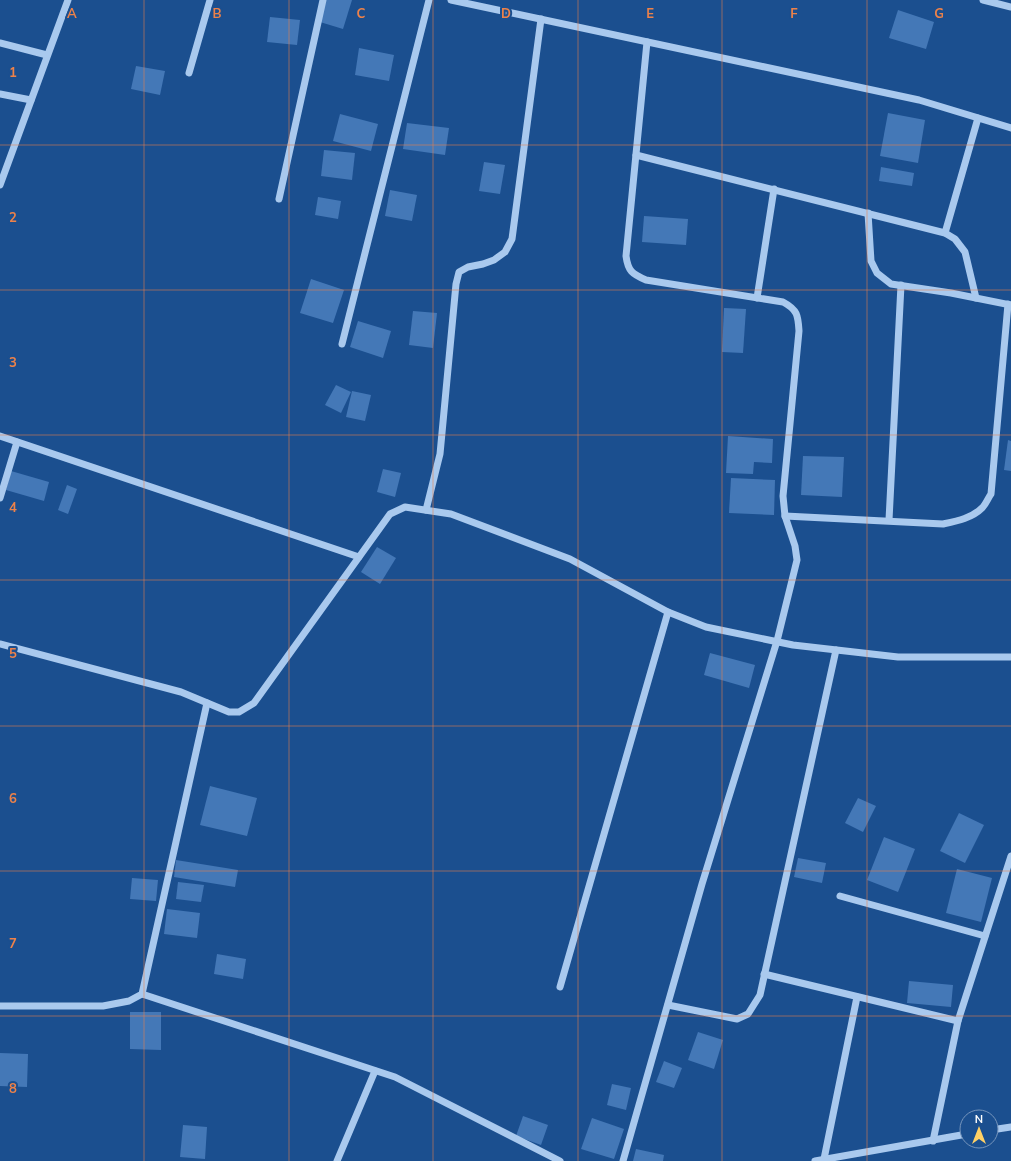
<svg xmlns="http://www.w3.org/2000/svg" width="1011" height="1161" viewBox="0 0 1011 1161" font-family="Mulish,sans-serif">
  <rect width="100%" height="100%" fill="#1b4f8f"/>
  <g fill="#4478b7">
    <polygon points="326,0 352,0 343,29 320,22"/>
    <polygon points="898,10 934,22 926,49 889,38"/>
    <polygon points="270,17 300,20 297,45 267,42"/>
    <polygon points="359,48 394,55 389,81 355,75"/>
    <polygon points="136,66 165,71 160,95 131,89"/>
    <polygon points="888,113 925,120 918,163 880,156"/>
    <polygon points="340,114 378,124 371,151 333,141"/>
    <polygon points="407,123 449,128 445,155 403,149"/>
    <polygon points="324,150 355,153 352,180 321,176"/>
    <polygon points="484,162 505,165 500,194 479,191"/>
    <polygon points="881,167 914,173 912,186 879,181"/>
    <polygon points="390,190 417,195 412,221 385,216"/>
    <polygon points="318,197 341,201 338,219 315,215"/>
    <polygon points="644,216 688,219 686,245 642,242"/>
    <polygon points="311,279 344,290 333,323 300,313"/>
    <polygon points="724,308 746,309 743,353 722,352"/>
    <polygon points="413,311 437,313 433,348 409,345"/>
    <polygon points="358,321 391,331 383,358 350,347"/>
    <polygon points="336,385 351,392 341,413 325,405"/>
    <polygon points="352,391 371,395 365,421 346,417"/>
    <polygon points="728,436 773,439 772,463 754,462 753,474 726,473"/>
    <polygon points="1008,440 1011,441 1011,471 1004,470"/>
    <polygon points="803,456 844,457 842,497 801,495"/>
    <polygon points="383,469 401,473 395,497 377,492"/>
    <polygon points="11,471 49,482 44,501 6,490"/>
    <polygon points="731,478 775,480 774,515 729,513"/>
    <polygon points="67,485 77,489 68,514 58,510"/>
    <polygon points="377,547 396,558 380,584 361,572"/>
    <polygon points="710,653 755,665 749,688 704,675"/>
    <polygon points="210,786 257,798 247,836 200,825"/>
    <polygon points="858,798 876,806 863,832 845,823"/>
    <polygon points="959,813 984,825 965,863 940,851"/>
    <polygon points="884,837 915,849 898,892 867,880"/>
    <polygon points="798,858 826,863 822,883 794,877"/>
    <polygon points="176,860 238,870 235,887 174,877"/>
    <polygon points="957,869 992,878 981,922 946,913"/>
    <polygon points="132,878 158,880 156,901 130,899"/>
    <polygon points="178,882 204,885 201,902 176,899"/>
    <polygon points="167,909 200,913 197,938 164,934"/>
    <polygon points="217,954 246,959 243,979 214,974"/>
    <polygon points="909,981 953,985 951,1007 907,1003"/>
    <polygon points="130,1012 161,1012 161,1050 130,1049"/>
    <polygon points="698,1032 723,1040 714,1069 688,1060"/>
    <polygon points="0,1053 28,1054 27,1087 0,1086"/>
    <polygon points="664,1061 682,1068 674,1088 656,1082"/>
    <polygon points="612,1084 631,1088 626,1110 607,1105"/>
    <polygon points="523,1116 548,1125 541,1145 516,1136"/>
    <polygon points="592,1118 624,1129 614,1159 581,1149"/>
    <polygon points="183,1125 207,1127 205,1159 180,1157"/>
    <polygon points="636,1149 664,1155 663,1161 633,1161"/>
  </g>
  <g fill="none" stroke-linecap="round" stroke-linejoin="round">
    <g stroke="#a9c9ee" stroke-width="7">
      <polyline points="451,0 919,100 1011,128"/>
      <polyline points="983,0 1011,7"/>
      <polyline points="0,43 47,55"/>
      <polyline points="189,73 210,0"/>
      <polyline points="0,94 31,100"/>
      <polyline points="636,155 945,233 955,239 965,252 976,298"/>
      <polyline points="0,185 68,0"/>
      <polyline points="279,199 323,0"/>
      <polyline points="868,213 871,261 877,273 891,284 951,293 1011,305"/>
      <polyline points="945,233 978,118"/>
      <polyline points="757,298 774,189"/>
      <polyline points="342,344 429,0"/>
      <polyline points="0,436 359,557"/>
      <polyline points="0,498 17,442"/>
      <polyline points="426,510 440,454 456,284 459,272 468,267 483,264 494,260 505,252 512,239 541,19"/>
      <path d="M785,516l158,8c14,-3 29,-6 39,-16 4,-4 6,-10 9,-14l17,-190"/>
      <polyline points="889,520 901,285"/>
      <polyline points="0,644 181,692 229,712 239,712 254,703 390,514 405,507 451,514 570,559 668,612 706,627 793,645 898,657 1011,657"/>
      <polyline points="840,896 985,936"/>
      <polyline points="764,974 958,1021"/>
      <polyline points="560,987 668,612"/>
      <polyline points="142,994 395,1077 560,1161"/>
      <polyline points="668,1005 737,1019 748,1014 760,995 836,650"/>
      <polyline points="0,1006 103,1006 129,1001 142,994 207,703"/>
      <polyline points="991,1130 1011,1127"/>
      <polyline points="933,1141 958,1021 1011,856"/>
      <polyline points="824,1159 857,997"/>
      <polyline points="337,1161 375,1071"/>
      <path d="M623,1161l79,-277 75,-243 20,-81 -2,-14 -10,-30 -2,-20 16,-165c-1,-15 -1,-21 -16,-29l-137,-22c-14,-6 -18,-9 -20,-24l21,-214"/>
      <polyline points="815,1161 967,1134"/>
    </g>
  </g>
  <path fill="none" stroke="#ee8249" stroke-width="1" stroke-opacity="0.55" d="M144,0v1161M289,0v1161M433,0v1161M578,0v1161M722,0v1161M867,0v1161M0,145h1011M0,290h1011M0,435h1011M0,580h1011M0,726h1011M0,871h1011M0,1016h1011"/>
  <g font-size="13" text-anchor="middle" font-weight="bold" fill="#ee8249" stroke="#1b4f8f" stroke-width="4" stroke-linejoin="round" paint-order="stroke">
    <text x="72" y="18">A</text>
    <text x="217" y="18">B</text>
    <text x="361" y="18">C</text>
    <text x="506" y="18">D</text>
    <text x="650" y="18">E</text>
    <text x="794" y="18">F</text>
    <text x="939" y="18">G</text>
    <text x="13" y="77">1</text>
    <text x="13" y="222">2</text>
    <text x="13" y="367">3</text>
    <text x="13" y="512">4</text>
    <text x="13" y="658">5</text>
    <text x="13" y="803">6</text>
    <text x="13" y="948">7</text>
    <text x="13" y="1093">8</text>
  </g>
  <g transform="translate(979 1129)"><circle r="19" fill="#1b4f8f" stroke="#7695bc"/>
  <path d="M0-3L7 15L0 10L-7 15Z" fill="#ffd166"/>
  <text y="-6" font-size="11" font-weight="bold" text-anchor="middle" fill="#ffffff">N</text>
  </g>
</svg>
